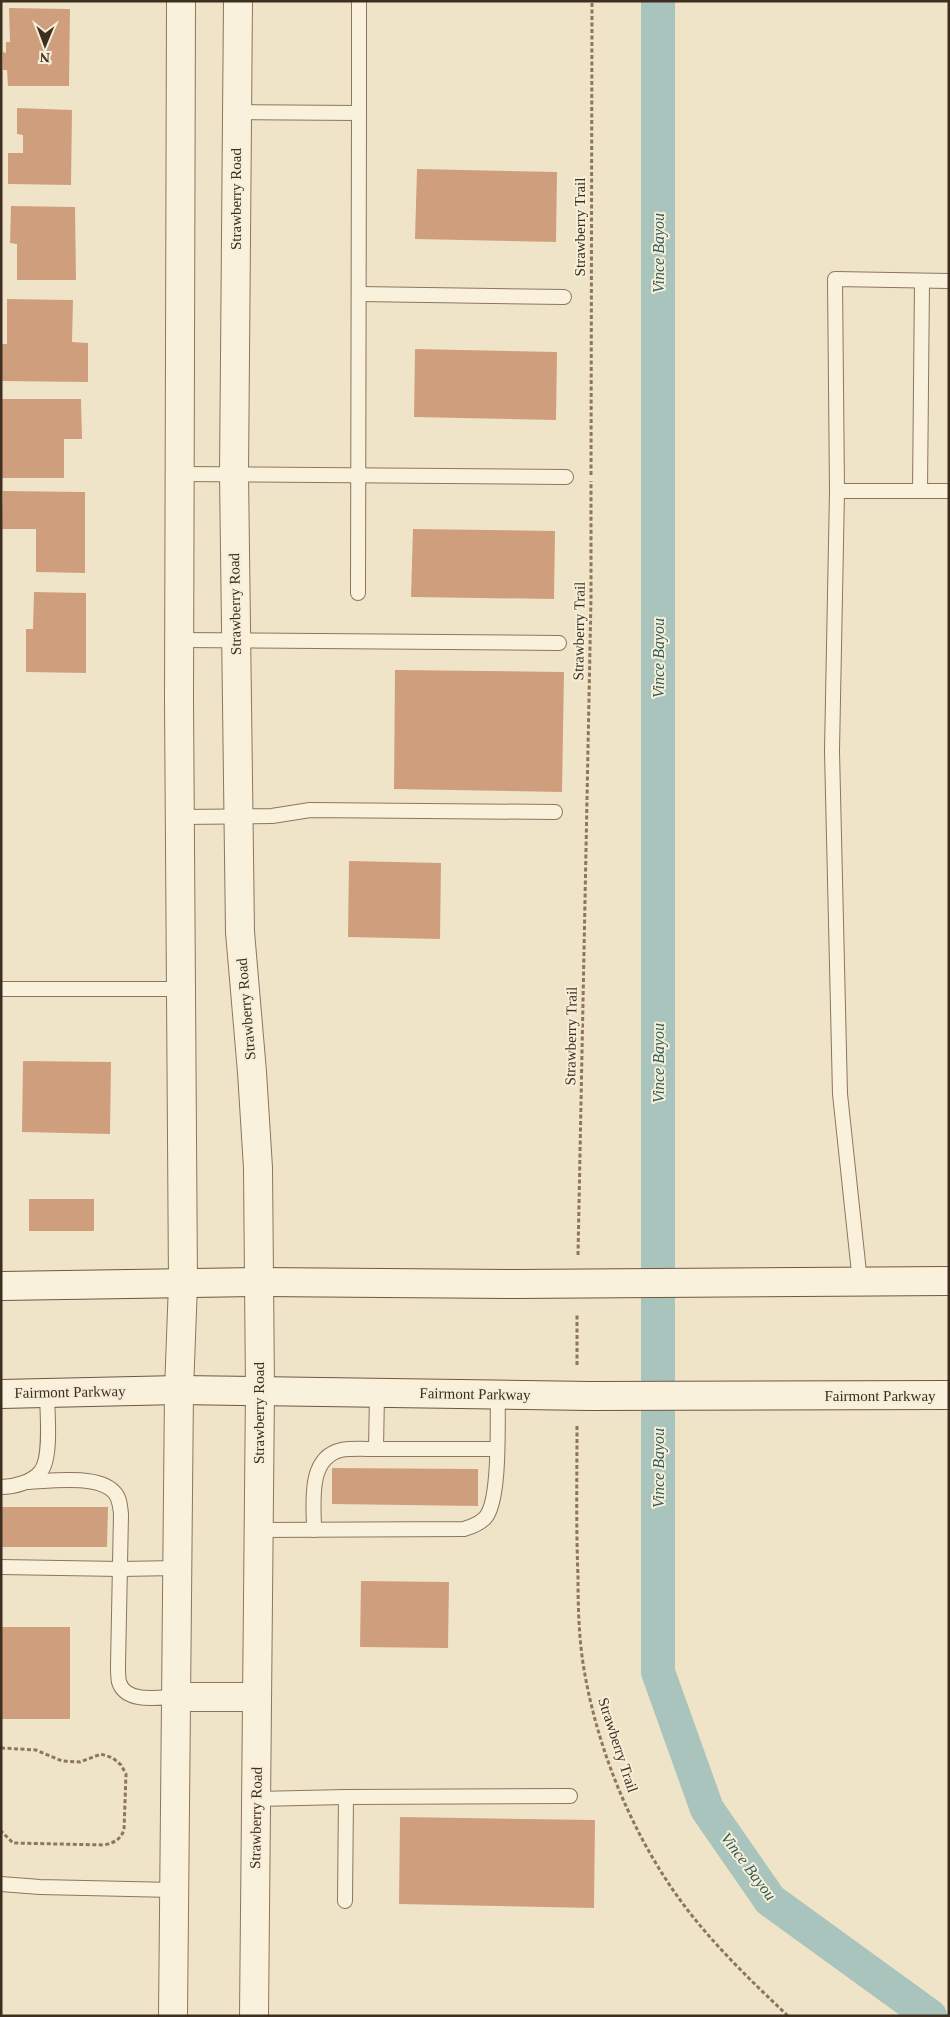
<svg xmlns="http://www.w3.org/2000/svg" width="950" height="2017" viewBox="0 0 950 2017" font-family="Georgia,serif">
  <rect width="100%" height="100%" fill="#f0e4c8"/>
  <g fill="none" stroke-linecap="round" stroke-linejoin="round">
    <polyline stroke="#a9c4bc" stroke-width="34" points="658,1 658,1672 707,1809 770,1900 930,2016"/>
  </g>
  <g fill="#cf9f7d">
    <polygon points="9,8 70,9 69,86 8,86 7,70 3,70 3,52 6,53 6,42 10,42"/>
    <polygon points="17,108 72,110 71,185 8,184 8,153 23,153 23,135 17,134"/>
    <polygon points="417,169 557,172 556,242 415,239"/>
    <polygon points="11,206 75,207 76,280 17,280 17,244 10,243"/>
    <polygon points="7,299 73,300 72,342 88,343 88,382 2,381 2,344 7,344"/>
    <polygon points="415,349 557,352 556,420 414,417"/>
    <polygon points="1,399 81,399 82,439 64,439 64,478 1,478"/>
    <polygon points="3,491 85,492 85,573 36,572 36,529 2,529"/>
    <polygon points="413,529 555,531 554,599 411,597"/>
    <polygon points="34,592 86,593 86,673 26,672 26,629 33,629"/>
    <polygon points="395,670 564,672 562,792 394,789"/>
    <polygon points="349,861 441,863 440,939 348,937"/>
    <polygon points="23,1061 111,1062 110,1134 22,1132"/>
    <rect x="29" y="1199" width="65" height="32"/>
    <polygon points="332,1468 478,1469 478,1506 332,1504"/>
    <polygon points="1,1507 108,1507 107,1547 1,1547"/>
    <polygon points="361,1581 449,1582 448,1648 360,1647"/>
    <rect x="1" y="1627" width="69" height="92"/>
    <polygon points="400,1817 595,1820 594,1908 399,1904"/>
  </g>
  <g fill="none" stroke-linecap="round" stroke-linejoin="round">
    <g stroke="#8d765c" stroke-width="16">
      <g id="service">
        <polyline points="359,1 359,113"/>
        <polyline points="236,112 359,113 358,593"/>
        <polyline points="359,294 564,297"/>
        <polyline points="180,474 566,477"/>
        <polyline points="837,491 835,279 949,281"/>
        <polyline points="920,491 922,281"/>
        <polyline points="179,640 559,643"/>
        <polyline points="181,817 272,816 310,810 555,812"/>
        <polyline points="1,989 181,989"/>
        <polyline points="860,1282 840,1094 832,751 837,491 949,491"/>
        <polyline points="377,1393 376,1449 497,1449"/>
        <path d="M26,1482c23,-1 72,-8 88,10 6,6 6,14 7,22l-3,152c0,5 0,11 1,16 7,22 40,15 57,15"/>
        <path d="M1,1487c13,0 32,-5 40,-16 11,-14 6,-60 6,-78"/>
        <path d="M259,1530l205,-1c7,-2 15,-5 21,-11 16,-17 12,-98 13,-124"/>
        <path d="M314,1530c0,-26 -7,-72 27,-80 10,-2 24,-1 35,-1"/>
        <polyline points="1,1567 120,1569 178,1568"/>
        <polyline points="256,1799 346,1797 570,1796"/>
        <polyline points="1,1884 40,1887 174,1890"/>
        <polyline points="345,1901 346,1797"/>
      </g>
    </g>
    <g stroke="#8d765c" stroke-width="30">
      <g id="tertiary">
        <polyline points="238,1 234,474 240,932 252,1072 258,1168 260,1390 254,2016"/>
        <polyline points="176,1697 257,1697"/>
        <polyline points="173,2016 179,1390 183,1284 179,700 181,1"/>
      </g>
    </g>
    <g stroke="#6f573f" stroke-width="30">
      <g id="secondary">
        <polyline points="1,1286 258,1282 514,1284 949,1281"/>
        <polyline points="1,1394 179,1390 590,1396 949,1395"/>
      </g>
    </g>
    <g stroke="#8d765c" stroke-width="3" stroke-dasharray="4 2.5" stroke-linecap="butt">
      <polyline points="591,475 592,1"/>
      <polyline points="578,1255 591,597 591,481"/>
      <polyline points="577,1365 577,1313"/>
      <path d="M577,1426c0,50 -1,101 1,151 0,33 1,66 7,98 13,72 42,145 82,206 33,51 78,94 121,135"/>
      <path d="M1,1748l35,2 26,11 18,1 21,-8 12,4 8,7 5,9 -2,56c-4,10 -9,12 -19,15l-92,-2 -12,-12"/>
    </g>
    <use href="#service" stroke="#faf1dc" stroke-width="14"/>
    <use href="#tertiary" stroke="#faf1dc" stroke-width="28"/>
    <use href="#secondary" stroke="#faf1dc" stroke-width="28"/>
  </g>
  <g text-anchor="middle" stroke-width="4" stroke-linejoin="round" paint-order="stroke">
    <g font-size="15" fill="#3d2e20" stroke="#f7eed8">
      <text transform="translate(236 199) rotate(-90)" y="5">Strawberry Road</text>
      <text transform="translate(580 227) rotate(-90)" y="5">Strawberry Trail</text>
      <text transform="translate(235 604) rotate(-91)" y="5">Strawberry Road</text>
      <text transform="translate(579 631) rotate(-89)" y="5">Strawberry Trail</text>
      <text transform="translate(246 1009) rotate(-95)" y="5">Strawberry Road</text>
      <text transform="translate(571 1036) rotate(-89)" y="5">Strawberry Trail</text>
      <text transform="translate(70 1392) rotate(-1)" y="5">Fairmont Parkway</text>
      <text transform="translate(475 1394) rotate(1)" y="5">Fairmont Parkway</text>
      <text x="880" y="1401">Fairmont Parkway</text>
      <text transform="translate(259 1413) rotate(-90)" y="5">Strawberry Road</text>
      <text transform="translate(618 1745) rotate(72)" y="5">Strawberry Trail</text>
      <text transform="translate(256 1818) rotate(-89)" y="5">Strawberry Road</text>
    </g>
    <g font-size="16" font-style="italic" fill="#2f5d5a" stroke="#f7eed8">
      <text transform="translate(658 253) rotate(-90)" y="6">Vince Bayou</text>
      <text transform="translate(658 658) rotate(-90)" y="6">Vince Bayou</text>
      <text transform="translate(658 1063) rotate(-90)" y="6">Vince Bayou</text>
      <text transform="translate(658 1468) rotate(-90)" y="6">Vince Bayou</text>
      <text transform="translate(749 1866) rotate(53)" y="6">Vince Bayou</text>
    </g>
  </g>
  <rect width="950" height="2017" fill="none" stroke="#3d2e20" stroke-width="5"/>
  <g transform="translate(45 45) rotate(181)" stroke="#f7eed8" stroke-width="4" paint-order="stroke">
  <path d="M0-4L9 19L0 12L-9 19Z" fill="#3d2e20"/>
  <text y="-8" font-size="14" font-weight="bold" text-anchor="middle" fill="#3d2e20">N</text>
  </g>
</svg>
